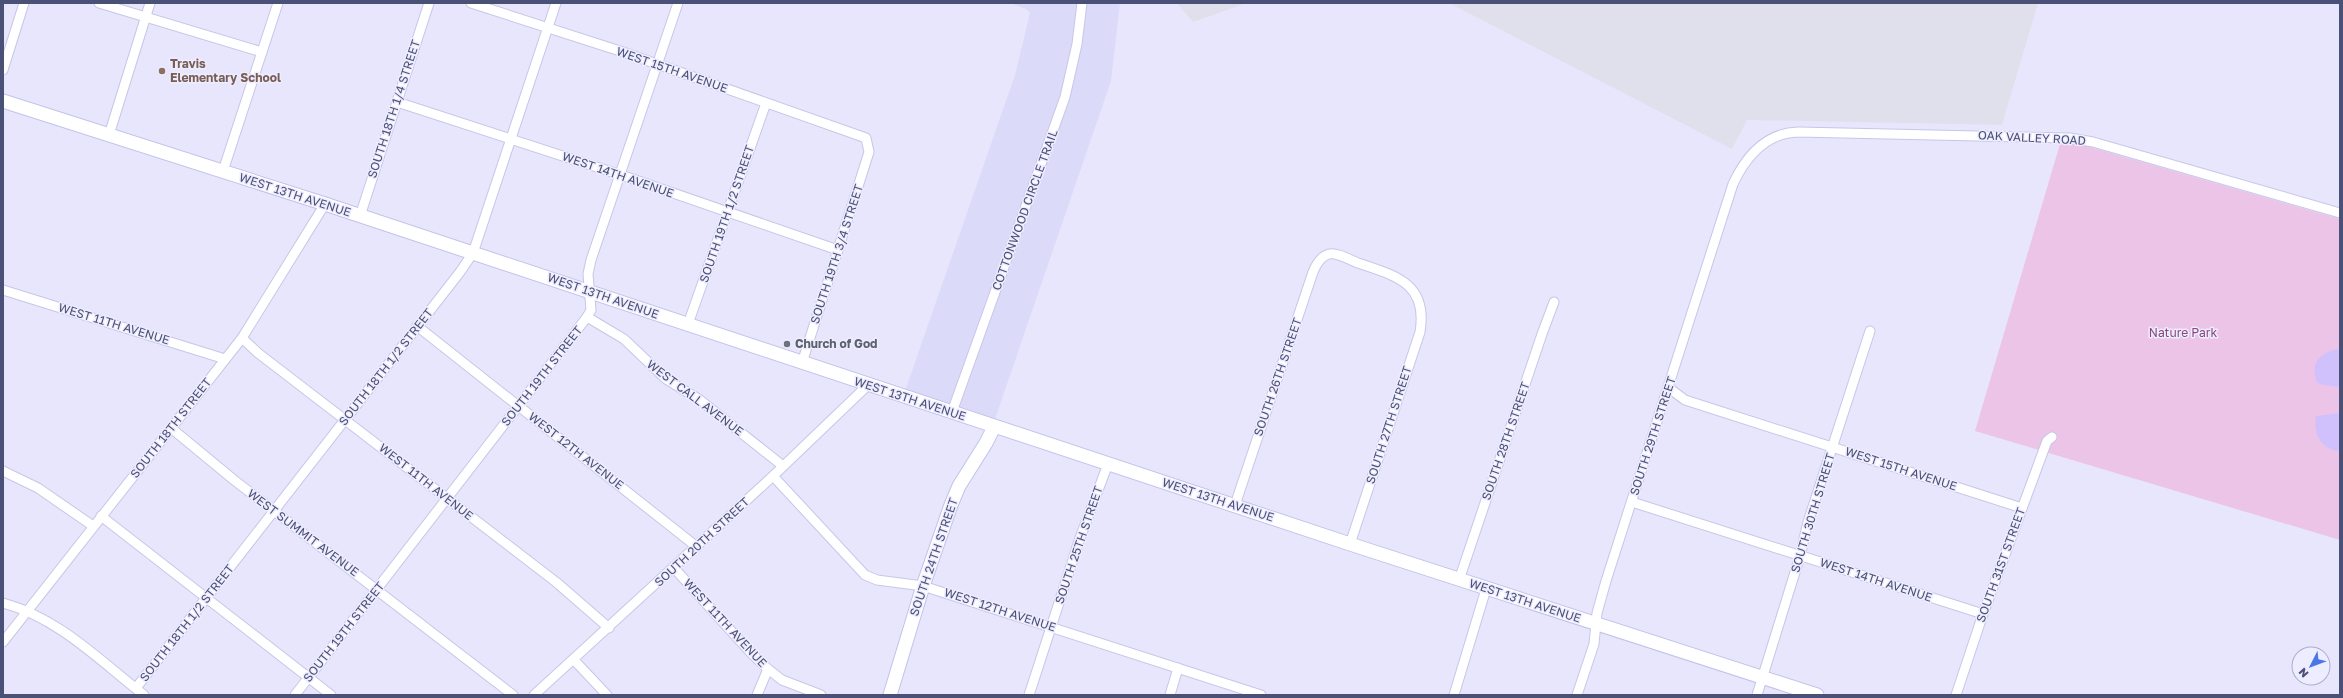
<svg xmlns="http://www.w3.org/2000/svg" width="2343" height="698" viewBox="0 0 2343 698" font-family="'Golos Text',sans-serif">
  <rect width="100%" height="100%" fill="#e8e6fd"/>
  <polygon fill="#dcdaf9" points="1010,3 1120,3 1111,81 995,419 905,391 1015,75 1030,13 1026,9"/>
  <g fill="#e0e0ed">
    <polygon points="1177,3 1247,3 1193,22"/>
    <polygon points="1449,3 2038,3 2002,125 1747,120 1732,149"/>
  </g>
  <polygon fill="#ebc4e7" points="2076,143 2340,219 2340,540 1975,431 2060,144"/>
  <g fill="#d0c0fc">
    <path d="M2340,349v38c-6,-1 -16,-1 -22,-4 -2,-2 -3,-6 -3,-9 -3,-16 12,-24 25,-25z"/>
    <path d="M2340,413v38c-19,-1 -27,-17 -24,-35z"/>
  </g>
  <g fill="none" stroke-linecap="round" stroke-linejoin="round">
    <g stroke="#c6c7e7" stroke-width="11">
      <g id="street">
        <polyline points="99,3 262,52"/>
        <polyline points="471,3 620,51 866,138 869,152 802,363"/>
        <polyline points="3,70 24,3"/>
        <polyline points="397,102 621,175 838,250"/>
        <polyline points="109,135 150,3"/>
        <polyline points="223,171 278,3"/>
        <polyline points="360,216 429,3"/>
        <polyline points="3,290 225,359"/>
        <polyline points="587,317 624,339 666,379 700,400 783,466"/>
        <polyline points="688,324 766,103"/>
        <polyline points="417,326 697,547"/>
        <polyline points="242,338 258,353 556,582 609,628"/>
        <polyline points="1669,388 1685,400 2022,508"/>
        <polyline points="952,412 1065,97 1077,44 1082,3"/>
        <polyline points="171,428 234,480 513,695"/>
        <polyline points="3,471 38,488 93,526"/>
        <polyline points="773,476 865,575 877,580 923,586 1261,695"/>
        <polyline points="1632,502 1983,614"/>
        <path d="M1235,505l78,-233c3,-7 8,-16 16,-18 8,-2 21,6 29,9 38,13 70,20 62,69l-70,212"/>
        <polyline points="101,516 331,695"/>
        <polyline points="674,568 752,654 768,669 782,680 821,695"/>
        <polyline points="1459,580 1542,334 1554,302"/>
        <path d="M3,603c56,15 97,58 141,92"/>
        <polyline points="3,642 242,338 325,204"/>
        <polyline points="574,660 607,695"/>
        <polyline points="136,688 460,272 473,253 556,3"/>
        <polyline points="295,695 587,317 591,310 588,274 591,260 678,3"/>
        <polyline points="534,695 773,476 868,385"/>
        <polyline points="757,695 768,669"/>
        <polyline points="1029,695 1080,538 1108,464"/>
        <polyline points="1170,695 1178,668"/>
        <polyline points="1454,695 1486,589"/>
        <path d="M1577,695l17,-51 3,-31 9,-32 127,-397c13,-28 33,-51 65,-52l272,6 23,4 247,71"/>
        <polyline points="1757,695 1800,556 1808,522 1870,331"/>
        <polyline points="1956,695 1983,614 2047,441 2052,437"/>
      </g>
    </g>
    <g stroke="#c1c3e9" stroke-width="15">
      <g id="secondary">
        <polyline points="3,101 325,204 1350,544 1817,695"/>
        <polyline points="890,695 923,586 951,505 959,486 986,443 994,427"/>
      </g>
    </g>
    <use href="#street" stroke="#fff" stroke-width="9"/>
    <use href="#secondary" stroke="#fff" stroke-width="13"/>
  </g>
  <circle fill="#8d6e63" stroke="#eeecff" stroke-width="1.5" cx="162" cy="71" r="4"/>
  <circle fill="#6b7280" stroke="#eeecff" stroke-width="1.5" cx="787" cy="344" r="4"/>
  <g text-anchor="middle" stroke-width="3" stroke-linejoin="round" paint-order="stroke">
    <g font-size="12" font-weight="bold" fill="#785e54" stroke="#eeecff" text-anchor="start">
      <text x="170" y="68">Travis<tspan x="170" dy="14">Elementary School</tspan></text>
    </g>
    <g font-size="12" fill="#4a5176" stroke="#eeecff">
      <text transform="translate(672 70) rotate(19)" y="4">WEST 15TH AVENUE</text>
      <text transform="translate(394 109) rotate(-72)" y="4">SOUTH 18TH 1/4 STREET</text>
      <text transform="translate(2032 138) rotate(3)" y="4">OAK VALLEY ROAD</text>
      <text transform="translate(618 175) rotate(19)" y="4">WEST 14TH AVENUE</text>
      <text transform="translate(295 195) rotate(18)" y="4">WEST 13TH AVENUE</text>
      <text transform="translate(1025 210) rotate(-70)" y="4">COTTONWOOD CIRCLE TRAIL</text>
      <text transform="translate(727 214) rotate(-71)" y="4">SOUTH 19TH 1/2 STREET</text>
      <text transform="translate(837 254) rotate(-72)" y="4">SOUTH 19TH 3/4 STREET</text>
      <text transform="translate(603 296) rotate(19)" y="4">WEST 13TH AVENUE</text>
      <text transform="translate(114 324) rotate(17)" y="4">WEST 11TH AVENUE</text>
      <text transform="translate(386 367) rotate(-52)" y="4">SOUTH 18TH 1/2 STREET</text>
      <text transform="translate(542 376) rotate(-52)" y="4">SOUTH 19TH STREET</text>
      <text transform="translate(1278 377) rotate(-71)" y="4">SOUTH 26TH STREET</text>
      <text transform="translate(695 398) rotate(37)" y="4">WEST CALL AVENUE</text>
      <text transform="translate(910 399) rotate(18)" y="4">WEST 13TH AVENUE</text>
      <text transform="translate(1389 425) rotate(-72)" y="4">SOUTH 27TH STREET</text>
      <text transform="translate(171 428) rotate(-52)" y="4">SOUTH 18TH STREET</text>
      <text transform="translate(1653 436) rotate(-72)" y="4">SOUTH 29TH STREET</text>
      <text transform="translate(1506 441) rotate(-71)" y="4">SOUTH 28TH STREET</text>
      <text transform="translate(576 451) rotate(38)" y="4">WEST 12TH AVENUE</text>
      <text transform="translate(1901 469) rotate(18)" y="4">WEST 15TH AVENUE</text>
      <text transform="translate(426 482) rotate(38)" y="4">WEST 11TH AVENUE</text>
      <text transform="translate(1218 500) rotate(18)" y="4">WEST 13TH AVENUE</text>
      <text transform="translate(1813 513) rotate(-73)" y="4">SOUTH 30TH STREET</text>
      <text transform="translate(303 533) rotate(37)" y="4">WEST SUMMIT AVENUE</text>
      <text transform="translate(702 542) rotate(-43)" y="4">SOUTH 20TH STREET</text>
      <text transform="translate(1079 545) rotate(-71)" y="4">SOUTH 25TH STREET</text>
      <text transform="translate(934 557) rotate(-71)" y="4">SOUTH 24TH STREET</text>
      <text transform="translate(2001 565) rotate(-70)" y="4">SOUTH 31ST STREET</text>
      <text transform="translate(1876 580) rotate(18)" y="4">WEST 14TH AVENUE</text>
      <text transform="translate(1525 601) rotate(18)" y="4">WEST 13TH AVENUE</text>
      <text transform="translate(1000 610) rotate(18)" y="4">WEST 12TH AVENUE</text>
      <text transform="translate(187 623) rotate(-52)" y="4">SOUTH 18TH 1/2 STREET</text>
      <text transform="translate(725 623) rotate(47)" y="4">WEST 11TH AVENUE</text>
      <text transform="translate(344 632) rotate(-52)" y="4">SOUTH 19TH STREET</text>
    </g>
    <g font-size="12" fill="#88477c" stroke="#eeecff">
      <text x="2183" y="337">Nature Park</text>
    </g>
    <g font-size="12" font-weight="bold" fill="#5b616d" stroke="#eeecff" text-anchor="start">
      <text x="795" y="348">Church of God</text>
    </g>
  </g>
  <rect width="2343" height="698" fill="none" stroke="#4a5176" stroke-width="8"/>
  <g transform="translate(2311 666) rotate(228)"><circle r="19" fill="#eeecff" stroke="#acaec8"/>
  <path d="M0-3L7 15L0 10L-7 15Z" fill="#4a77e7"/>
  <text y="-6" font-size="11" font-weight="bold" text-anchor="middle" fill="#4a5176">N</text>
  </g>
</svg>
